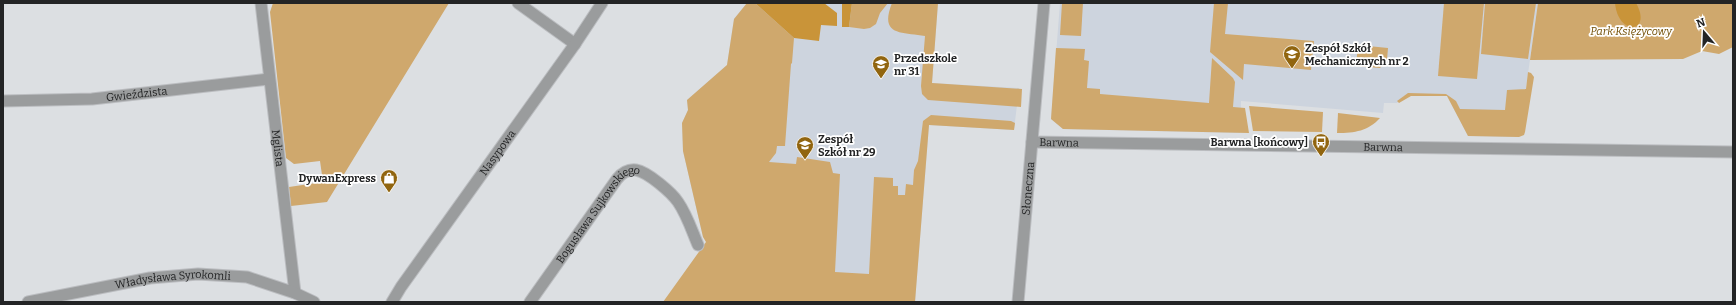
<svg xmlns="http://www.w3.org/2000/svg" width="1736" height="305" viewBox="0 0 1736 305" font-family="Bitter,serif">
  <rect width="100%" height="100%" fill="#dcdfe2"/>
  <g fill="#cdd4de">
    <polygon points="747,3 938,3 932,83 1019,88 1014,130 929,125 915,302 703,237 683,151 682,123 688,110 687,100 727,65 734,19"/>
    <polygon points="1060,3 1538,3 1519,137 1468,136 1447,96 1404,96 1397,103 1384,103 1383,113 1241,101 1240,133 1063,129 1051,119"/>
  </g>
  <g fill="#cfa86d">
    <polygon points="273,3 449,3 327,202 291,206 289,187 323,182 320,161 294,164 286,158 270,12"/>
    <polygon points="747,3 755,3 794,38 792,63 791,64 785,146 777,146 776,153 769,162 796,164 797,157 830,162 833,173 840,174 835,272 869,274 874,177 893,178 893,186 898,186 898,195 905,195 906,184 913,185 914,170 918,161 923,121 931,115 1011,121 1015,123 1014,130 929,125 915,302 663,302 706,242 703,237 683,151 682,123 688,110 687,100 727,65 734,19"/>
    <polygon points="852,3 888,3 880,13 876,24 870,28 864,29 849,27"/>
    <path d="M892,3h46l-6,80 90,6 -1,18 -93,-7 -6,-6 -1,-8 4,-50c-24,-4 -46,0 -33,-33z"/>
    <polygon points="1062,3 1083,3 1081,36 1060,35"/>
    <polygon points="1214,3 1228,3 1225,34 1314,41 1311,70 1244,64 1243,80 1210,52"/>
    <polygon points="1444,3 1484,3 1477,79 1438,76"/>
    <polygon points="1485,3 1536,3 1528,59 1481,54"/>
    <polygon points="1538,3 1733,3 1733,47 1719,54 1702,51 1683,59 1530,60"/>
    <polygon points="1358,45 1388,48 1387,60 1380,68 1356,66"/>
    <polygon points="1056,48 1085,49 1084,60 1089,61 1087,88 1100,89 1100,94 1209,103 1212,58 1233,78 1235,82 1233,107 1245,108 1249,133 1063,129 1051,119"/>
    <polygon points="1528,72 1531,73 1534,77 1525,132 1524,135 1519,137 1468,136 1447,96 1411,96 1399,103 1397,101 1408,93 1446,94 1456,101 1460,109 1505,110 1507,90 1526,89"/>
    <polygon points="1249,106 1323,112 1322,132 1253,131"/>
    <path d="M1338,113l42,5c-12,13 -25,15 -43,15z"/>
  </g>
  <g fill="#c99439">
    <polygon points="755,3 824,3 837,13 837,26 821,25 819,41 794,38"/>
    <polygon points="842,3 852,3 849,27 842,27"/>
    <path d="M1615,3h21c17,30 -18,34 -21,0z"/>
  </g>
  <g fill="none" stroke-linecap="round" stroke-linejoin="round">
    <g stroke="#bbbdc0" stroke-width="13">
      <g id="minor">
        <path id="s1" d="M261,3l34,290"/>
        <polyline points="518,3 575,44"/>
        <path id="s2" d="M3,101l89,-2 177,-20"/>
        <path id="s3" d="M1032,142l701,10"/>
        <path id="s4" d="M28,302l122,-24 48,-4 49,3 48,16 19,9"/>
        <path id="s5" d="M530,302l87,-123c5,-6 11,-10 19,-9 12,2 36,23 42,32 9,13 14,29 20,43"/>
        <path id="s6" d="M1018,302l26,-299"/>
      </g>
    </g>
    <g stroke="#bbbdc0" stroke-width="13">
      <g id="tertiary">
        <path id="s7" d="M392,302l9,-15 174,-243 27,-41"/>
      </g>
    </g>
    <use href="#minor" stroke="#9a9c9d" stroke-width="11"/>
    <use href="#tertiary" stroke="#9a9c9d" stroke-width="11"/>
  </g>
  <defs>
    <g id="university-pin" transform="scale(0.9)"><path d="M0 17L-7.5 6A9.5 9.5 0 1 1 7.5 6Z" fill="#91650f" stroke="#fff"/><path d="M0-5L7-2L0 1L-7-2ZM-4 1L0 2.5L4 1V4Q0 6-4 4Z" fill="#fff"/></g>
    <g id="school-pin" transform="scale(0.9)"><path d="M0 17L-7.5 6A9.5 9.5 0 1 1 7.5 6Z" fill="#91650f" stroke="#fff"/><path d="M0-5L7-2L0 1L-7-2ZM-4 1L0 2.5L4 1V4Q0 6-4 4Z" fill="#fff"/></g>
    <g id="bus-pin" transform="scale(0.9)"><path d="M0 17L-7.5 6A9.5 9.5 0 1 1 7.5 6Z" fill="#91650f" stroke="#fff"/><path d="M-5-6H5V4H4V6H2V4H-2V6H-4V4H-5ZM-3.5-4V0h7V-4ZM-3.5 1.2v1.5H-2V1.2ZM2 1.2v1.5H3.5V1.2Z" fill="#fff"/></g>
    <g id="shop-pin" transform="scale(0.9)"><path d="M0 17L-7.5 6A9.5 9.5 0 1 1 7.5 6Z" fill="#91650f" stroke="#fff"/><path d="M-5-2.5h2.3a2.7 3.5 0 0 1 5.4 0H5L5.5 6h-11ZM-1.5-2.5h3a1.5 2.3 0 0 0-3 0Z" fill="#fff"/></g>
  </defs>
  <g fill-rule="evenodd">
    <use href="#university-pin" x="1292" y="54"/>
    <use href="#school-pin" x="881" y="64"/>
    <use href="#bus-pin" x="1321" y="142"/>
    <use href="#school-pin" x="805" y="145"/>
    <use href="#shop-pin" x="389" y="178"/>
  </g>
  <g text-anchor="middle" stroke-width="3.5" stroke-linejoin="round" paint-order="stroke">
    <g font-size="11" font-style="italic" fill="#714e05" stroke="#fff">
      <text x="1631" y="35">Park Księżycowy</text>
    </g>
    <g font-size="11" font-weight="bold" fill="#232425" stroke="#fff" text-anchor="start">
      <text x="1305" y="52">Zespół Szkół<tspan x="1305" dy="13">Mechanicznych nr 2</tspan></text>
      <text x="894" y="62">Przedszkole<tspan x="894" dy="13">nr 31</tspan></text>
      <text x="818" y="143">Zespół<tspan x="818" dy="13">Szkół nr 29</tspan></text>
      <text x="1308" y="146" text-anchor="end">Barwna [końcowy]</text>
      <text x="376" y="182" text-anchor="end">DywanExpress</text>
    </g>
    <g font-size="11" fill="#232425" stroke="#fff">
      <text dy="4" stroke="none"><textPath href="#s2" startOffset="134">Gwieździsta</textPath></text>
      <text dy="4" stroke="none"><textPath href="#s3" startOffset="27">Barwna</textPath></text>
      <text dy="4" stroke="none"><textPath href="#s3" startOffset="351">Barwna</textPath></text>
      <text dy="4" stroke="none"><textPath href="#s1" startOffset="146">Mglista</textPath></text>
      <text dy="4" stroke="none"><textPath href="#s7" startOffset="183">Nasypowa</textPath></text>
      <text dy="4" stroke="none"><textPath href="#s6" startOffset="114">Słoneczna</textPath></text>
      <text dy="4" stroke="none"><textPath href="#s5" startOffset="113">Bogusława Sujkowskiego</textPath></text>
      <text dy="4" stroke="none"><textPath href="#s4" startOffset="147">Władysława Syrokomli</textPath></text>
    </g>
  </g>
  <rect width="1736" height="305" fill="none" stroke="#232425" stroke-width="8"/>
  <g transform="translate(1704 32) rotate(341)" stroke="#ffffff" stroke-width="3" paint-order="stroke">
  <path d="M0-3L7 15L0 10L-7 15Z" fill="#232425"/>
  <text y="-6" font-size="11" font-weight="bold" text-anchor="middle" fill="#232425">N</text>
  </g>
</svg>
